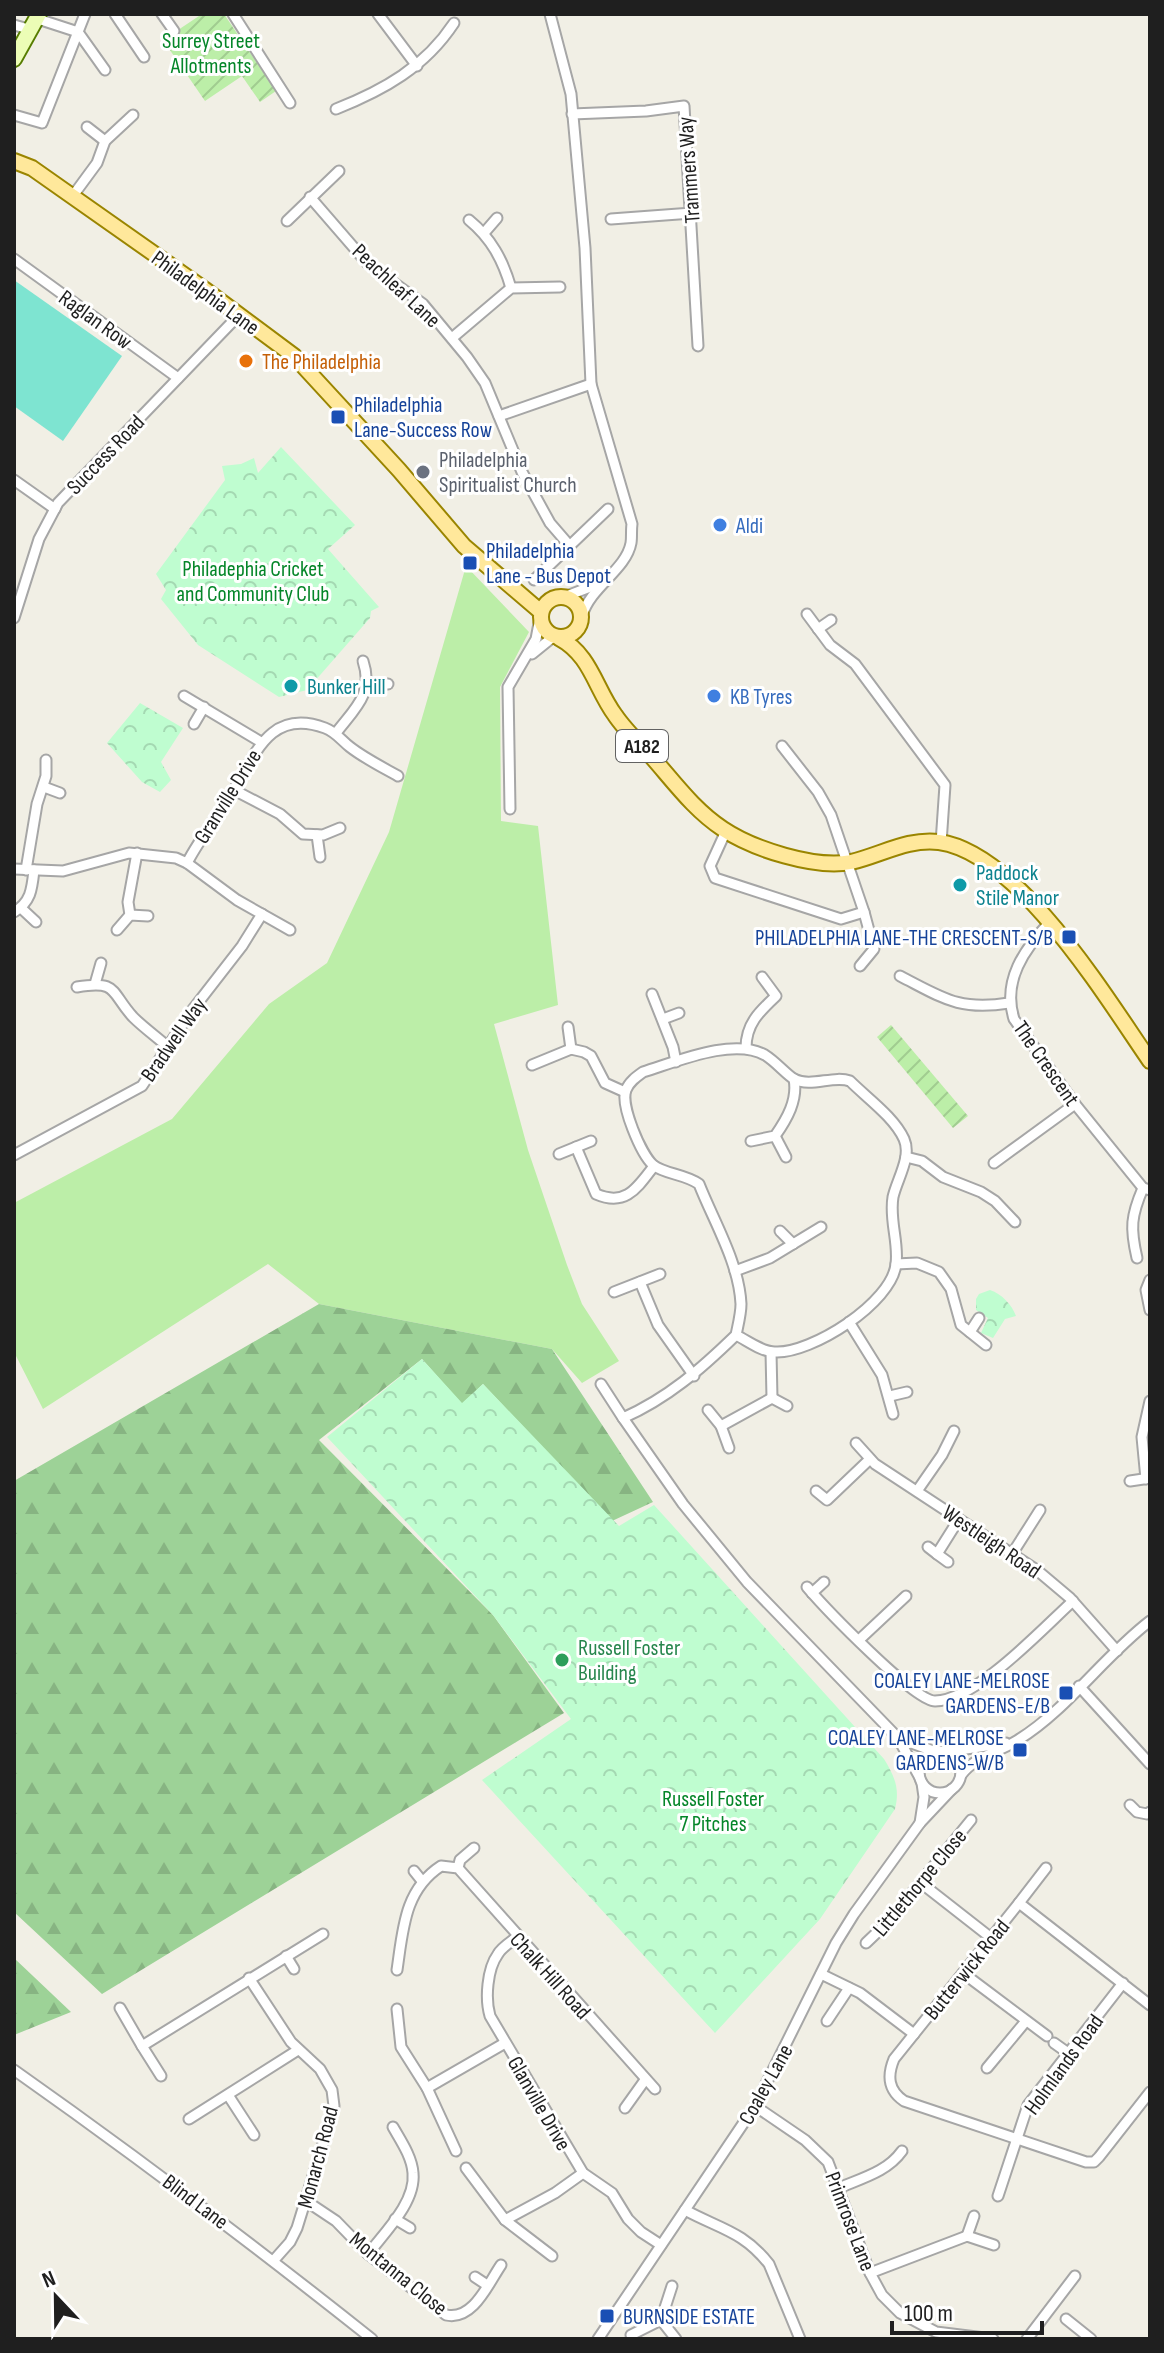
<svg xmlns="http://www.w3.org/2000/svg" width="1164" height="2353" viewBox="0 0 1164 2353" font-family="'Sofia Sans Condensed',sans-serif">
  <defs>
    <pattern id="forest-firs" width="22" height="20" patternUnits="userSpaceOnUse" patternTransform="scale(2)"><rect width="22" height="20" fill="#9dd297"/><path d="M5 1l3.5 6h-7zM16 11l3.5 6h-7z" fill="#87b482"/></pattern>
    <pattern id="park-crowns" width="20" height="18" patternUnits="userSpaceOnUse" patternTransform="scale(2)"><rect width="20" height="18" fill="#bffdd0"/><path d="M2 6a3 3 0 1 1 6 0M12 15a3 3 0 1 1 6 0" fill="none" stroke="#a4d8b2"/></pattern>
    <pattern id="garden-furrows" width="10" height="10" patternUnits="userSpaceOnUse" patternTransform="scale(2)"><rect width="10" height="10" fill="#bceea8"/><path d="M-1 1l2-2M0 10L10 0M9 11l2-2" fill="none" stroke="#a1cc90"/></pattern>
  </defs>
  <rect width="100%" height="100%" fill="#f1efe5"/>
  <polygon fill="#bceea8" points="466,566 529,632 500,687 501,821 538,826 558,1005 494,1024 528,1150 567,1265 582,1304 619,1361 582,1383 552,1349 319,1304 268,1264 43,1409 14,1352 14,1203 172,1119 269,1004 327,963 389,832"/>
  <g fill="url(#forest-firs)">
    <polygon points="319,1304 552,1349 653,1502 612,1521 483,1384 462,1404 422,1359 319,1440 493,1615 564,1713 102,1994 14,1912 14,1481"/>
    <polygon points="14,1958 71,2012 14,2035"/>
  </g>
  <g fill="url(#park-crowns)">
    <polygon points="281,447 355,525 328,549 379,607 371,611 370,618 307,690 279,697 198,645 161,599 166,590 156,574 225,480 222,466 241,464 254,458 258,473"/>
    <polygon points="140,703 183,728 161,762 171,780 160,792 142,782 107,743"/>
    <path d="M990,1290c12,4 22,15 26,26l-11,3 -12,19 -12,-5 7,-15 -12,-8v-11l3,-5z"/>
    <path d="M422,1359l40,44 21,-19 136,142 35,-21 230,254c11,18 16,30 11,50l-75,110 -105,114 -233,-253 89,-61 -78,-104 -166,-178z"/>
  </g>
  <g fill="url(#garden-furrows)">
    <polygon points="202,14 224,14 276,91 260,102 242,76 205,101 163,40"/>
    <polygon points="891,1025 968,1116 953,1128 877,1037"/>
  </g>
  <polygon fill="#7ee4d1" points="14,280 122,356 63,441 14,406"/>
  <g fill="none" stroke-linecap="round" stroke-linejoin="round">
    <g stroke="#a6a6a6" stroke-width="13">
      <g id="street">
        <polyline points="115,14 144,57"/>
        <polyline points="162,14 174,31"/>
        <polyline points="233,14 290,103"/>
        <polyline points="378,14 417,66"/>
        <path d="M550,14l21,80 14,154 6,136 41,140c-1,6 0,13 -1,19 -5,27 -41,44 -49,73"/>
        <polyline points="38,19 78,32 105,70"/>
        <polyline points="14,25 32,30"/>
        <path d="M336,109c48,-19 89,-42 118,-86"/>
        <polyline points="572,114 646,111 684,106 698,346"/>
        <polyline points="14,115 42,123 85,14"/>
        <polyline points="87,127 105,141"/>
        <polyline points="72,197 97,163 105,141 133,115"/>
        <polyline points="310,197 368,264 423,304 467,357 485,383 522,472 550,523 569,545"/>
        <polyline points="611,219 692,213"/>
        <path d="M469,220c22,18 34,40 42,68"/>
        <polyline points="287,221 339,171"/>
        <polyline points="484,233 497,218"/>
        <polyline points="14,259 178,378"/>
        <polyline points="452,338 511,288 560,287"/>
        <polyline points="499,416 591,384"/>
        <polyline points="14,480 55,509"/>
        <polyline points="534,580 608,509"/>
        <polyline points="564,597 598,584"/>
        <polyline points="807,614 830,645 855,664 945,785 941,843"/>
        <polyline points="14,618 39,539 58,503 238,316"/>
        <polyline points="818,629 831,620"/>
        <polyline points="532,654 553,637"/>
        <polyline points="368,684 388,684"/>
        <polyline points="184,696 261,742"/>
        <polyline points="194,724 204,707"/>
        <path d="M336,733c19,-25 38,-39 27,-72"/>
        <polyline points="44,787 60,793"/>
        <polyline points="234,790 280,814 303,834 323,835 340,828"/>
        <polyline points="510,809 508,687 536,639 540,618"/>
        <polyline points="726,831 710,866 715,878 841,919 864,912 831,815 818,792 782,746"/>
        <polyline points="317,835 320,857"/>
        <path d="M187,863c12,-23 27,-42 41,-63 25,-38 38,-94 97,-72 11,4 16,12 25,19 14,11 32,20 48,29"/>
        <polyline points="14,869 63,871 129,853 176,858 187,863 237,900 290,930"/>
        <polyline points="26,870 37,804 46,776 46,760"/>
        <polyline points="21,908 36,922"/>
        <path d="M14,912c17,-10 18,-23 20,-42"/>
        <polyline points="130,915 128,902 137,853"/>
        <path d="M1050,922c-26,27 -48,59 -36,97l61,85 68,84 7,2"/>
        <polyline points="117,930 130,915 148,916"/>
        <polyline points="860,966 874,949 864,912"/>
        <path d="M900,976c43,22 59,35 109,27"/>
        <polyline points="95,984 101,963"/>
        <path d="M77,987c42,-7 33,5 56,30 11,11 24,20 35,30"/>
        <polyline points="652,994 673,1047 676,1062"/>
        <polyline points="663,1019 679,1013"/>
        <polyline points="568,1027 571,1049"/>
        <path d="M746,1048c0,-24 13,-36 30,-52l-14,-19"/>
        <polyline points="532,1065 571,1049 584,1052 591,1056 605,1083 625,1092"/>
        <polyline points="775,1136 786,1157"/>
        <path d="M751,1141l24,-5c12,-17 23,-36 19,-57"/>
        <path d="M576,1147l20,47c30,13 41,-6 58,-28"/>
        <polyline points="559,1154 591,1141"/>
        <polyline points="14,1155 142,1086 190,1013 242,946 262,914"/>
        <polyline points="906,1157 922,1161 943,1177 981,1192 995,1201 1015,1222"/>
        <polyline points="994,1163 1075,1104"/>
        <polyline points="780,1231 793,1244"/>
        <path d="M1137,1258c-7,-30 -6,-42 6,-70"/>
        <polyline points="896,1264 917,1263 939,1272 951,1289 961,1325 986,1345"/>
        <polyline points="735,1271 770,1258 821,1227"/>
        <polyline points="1150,1280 1146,1290 1150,1310"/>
        <polyline points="640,1282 658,1325 694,1376"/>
        <polyline points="614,1292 660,1274"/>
        <polyline points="849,1322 882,1375 893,1414"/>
        <polyline points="970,1332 979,1318"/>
        <polyline points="771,1352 772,1398"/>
        <path d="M601,1384l22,34c45,-20 78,-49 113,-83 12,6 26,17 39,17 36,2 117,-49 121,-88 3,-22 -7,-44 -3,-67 4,-18 19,-40 11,-58 -10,-22 -37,-41 -54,-58 -17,-6 -39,7 -56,-2 -7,-4 -19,-18 -29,-24 -32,-18 -89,7 -122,17 -7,5 -14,10 -17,18 -6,15 15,64 27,75 11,9 32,9 46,19 15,38 40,79 42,120 0,10 -3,21 -5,31"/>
        <polyline points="890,1396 907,1392"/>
        <polyline points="708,1410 721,1426 729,1448"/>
        <polyline points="623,1418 683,1504 747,1582 898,1738 919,1776"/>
        <polyline points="721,1426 772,1398 787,1406"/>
        <polyline points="856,1443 875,1464 1038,1571 1070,1598 1117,1651"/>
        <polyline points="1146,1479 1142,1437 1150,1401"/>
        <polyline points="1130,1481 1150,1478"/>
        <polyline points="816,1491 827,1500 870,1459"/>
        <polyline points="917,1491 942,1455 954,1431"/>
        <polyline points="928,1547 937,1554 959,1519"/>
        <polyline points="937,1554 948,1562"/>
        <polyline points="1012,1554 1040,1510"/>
        <path d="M807,1587c17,20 107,114 128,114 42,-1 107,-72 138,-100"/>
        <polyline points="812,1593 824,1582"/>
        <polyline points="859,1640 906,1596"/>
        <polyline points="1079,1686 1150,1764"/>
        <polyline points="898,1738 936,1752"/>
        <circle cx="940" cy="1772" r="21"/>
        <polyline points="946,1752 1006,1743"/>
        <path d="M961,1775c13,-18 38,-23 57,-35 50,-31 85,-83 132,-119"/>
        <polyline points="1130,1805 1137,1812 1147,1814 1150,1812"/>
        <polyline points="920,1823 924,1797 922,1783"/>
        <polyline points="458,1868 460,1860 474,1848"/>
        <polyline points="414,1871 422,1881"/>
        <polyline points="921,1883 990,1937"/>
        <polyline points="1019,1903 1046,1868"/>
        <path d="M517,1937c-6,5 -15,10 -19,17 -11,15 -13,45 -8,62l93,157 29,20 16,26 13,13 20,13"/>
        <polyline points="866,1943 889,1921 971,1820"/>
        <polyline points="286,1956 294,1969"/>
        <path d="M397,1970c6,-40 7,-80 44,-104l17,2 197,221"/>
        <polyline points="963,1973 1047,2036"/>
        <polyline points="821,1974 860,1993 914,2034"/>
        <polyline points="249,1978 291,2042 320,2069 332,2090 334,2106 330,2121 297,2228 290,2242 274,2260"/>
        <path d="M1150,2005l-131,-102 -125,156c-7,17 -6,31 10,42l182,61h8l5,-5 51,-65"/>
        <polyline points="120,2008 142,2046 323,1934"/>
        <polyline points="397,2009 401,2047 427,2088 456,2151"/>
        <polyline points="827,2021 849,1988"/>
        <polyline points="1054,2043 1068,2053"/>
        <polyline points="142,2046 161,2076"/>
        <polyline points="987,2068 1026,2021"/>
        <path d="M14,2070c122,86 241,176 358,269"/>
        <polyline points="427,2088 505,2043"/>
        <polyline points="228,2095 254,2135"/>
        <polyline points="755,2106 805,2140 828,2162 870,2273 882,2295 900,2313 936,2332 993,2339"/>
        <polyline points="625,2108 645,2080"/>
        <polyline points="189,2119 298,2050"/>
        <polyline points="466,2168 505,2220 552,2256"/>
        <path d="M839,2188c23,-10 48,-16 63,-37"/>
        <polyline points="998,2196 1028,2105 1123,1983"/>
        <path d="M306,2201l30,20 32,33 78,61c27,6 42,-31 55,-50"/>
        <path d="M685,2210c35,19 58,21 84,54l31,75"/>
        <polyline points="395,2219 410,2228"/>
        <polyline points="505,2220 555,2193 583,2173"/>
        <polyline points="967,2236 974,2216"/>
        <path d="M368,2254c17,-22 48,-52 45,-81 -1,-16 -12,-32 -20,-46"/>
        <polyline points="870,2273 967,2236 994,2245"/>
        <polyline points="475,2277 487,2285"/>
        <polyline points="1066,2319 1091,2339"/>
        <polyline points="661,2320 676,2339"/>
        <polyline points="631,2335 661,2320 672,2286"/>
        <polyline points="598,2339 755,2106 836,1943 854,1914 920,1823 952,1789"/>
        <polyline points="1027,2339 1075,2276"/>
      </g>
    </g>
    <g stroke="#567c00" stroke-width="18">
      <polyline id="secondary" points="14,59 39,14"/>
    </g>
    <g stroke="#9a8500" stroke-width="18">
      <g id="primary">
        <polyline points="14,161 32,168 204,289 294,356 399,470 464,546 541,612"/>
        <circle cx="561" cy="617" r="20"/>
        <path d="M559,638c32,17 36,50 56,77 10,15 24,28 36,41 23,26 43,54 72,73 30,20 92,40 128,33 30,-7 57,-24 88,-20 80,11 168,157 211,219"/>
      </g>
    </g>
    <use href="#street" stroke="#fff" stroke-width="9"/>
    <use href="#secondary" stroke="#ecfdb6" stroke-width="14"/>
    <use href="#primary" stroke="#ffe89b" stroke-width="14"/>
  </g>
  <circle fill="#e8710a" stroke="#fff" stroke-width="3" cx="246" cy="361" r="8"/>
  <g fill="#1a4fb4" stroke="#fff" stroke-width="3">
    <rect x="330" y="409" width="16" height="16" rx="4"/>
    <rect x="462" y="555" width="16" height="16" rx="4"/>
    <rect x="1061" y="929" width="16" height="16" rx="4"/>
    <rect x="1058" y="1685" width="16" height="16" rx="4"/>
    <rect x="1012" y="1742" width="16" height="16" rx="4"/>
    <rect x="599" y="2308" width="16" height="16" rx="4"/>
  </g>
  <circle fill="#6b7280" stroke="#fff" stroke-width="3" cx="423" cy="472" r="8"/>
  <g fill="#3f7fe0" stroke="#fff" stroke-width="3">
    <circle cx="720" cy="525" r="8"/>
    <circle cx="714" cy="696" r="8"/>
  </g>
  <g fill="#0f9aa8" stroke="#fff" stroke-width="3">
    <circle cx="291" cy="686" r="8"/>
    <circle cx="960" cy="885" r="8"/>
  </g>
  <circle fill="#2e9e5b" stroke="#fff" stroke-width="3" cx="562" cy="1660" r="8"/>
  <g text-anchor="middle" stroke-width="6" stroke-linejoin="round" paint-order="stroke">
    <rect fill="#fff" stroke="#626262" stroke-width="2" x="616" y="730" width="52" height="32" rx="6"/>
    <g font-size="20" font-weight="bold" fill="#1f1f1f">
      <text x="642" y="753">A182</text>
    </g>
    <g font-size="22" fill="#058629" stroke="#fff">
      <text x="211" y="48">Surrey Street<tspan x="211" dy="25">Allotments</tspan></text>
      <text x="253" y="576">Philadephia Cricket<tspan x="253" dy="25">and Community Club</tspan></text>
      <text x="713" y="1806">Russell Foster<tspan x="713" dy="25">7 Pitches</tspan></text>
    </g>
    <g font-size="22" fill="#1f1f1f" stroke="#fff">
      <text transform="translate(688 170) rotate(-94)" y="8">Trammers Way</text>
      <text transform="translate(397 285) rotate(43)" y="8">Peachleaf Lane</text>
      <text transform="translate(206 292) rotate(36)" y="8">Philadelphia Lane</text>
      <text transform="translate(96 319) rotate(36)" y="8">Raglan Row</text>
      <text transform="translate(105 454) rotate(-46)" y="8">Success Road</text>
      <text transform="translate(227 796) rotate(-58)" y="8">Granville Drive</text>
      <text transform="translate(173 1039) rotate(-55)" y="8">Bradwell Way</text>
      <text transform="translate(1047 1063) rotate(55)" y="8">The Crescent</text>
      <text transform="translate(992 1541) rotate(34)" y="8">Westleigh Road</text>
      <text transform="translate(919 1882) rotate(-50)" y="8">Littlethorpe Close</text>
      <text transform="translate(966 1969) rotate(-51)" y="8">Butterwick Road</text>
      <text transform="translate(551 1975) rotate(48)" y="8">Chalk Hill Road</text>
      <text transform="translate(1063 2064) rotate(-54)" y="8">Holmlands Road</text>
      <text transform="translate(765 2084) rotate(-61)" y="8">Coaley Lane</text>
      <text transform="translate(540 2103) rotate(60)" y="8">Glanville Drive</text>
      <text transform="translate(317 2157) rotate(-75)" y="8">Monarch Road</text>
      <text transform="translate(196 2201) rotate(37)" y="8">Blind Lane</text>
      <text transform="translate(851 2221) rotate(69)" y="8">Primrose Lane</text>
      <text transform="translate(399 2273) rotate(39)" y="8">Montanna Close</text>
    </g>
    <g font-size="22" fill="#c56008" stroke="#fff" text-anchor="start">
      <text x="262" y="369">The Philadelphia</text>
    </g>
    <g font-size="22" fill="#164399" stroke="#fff" text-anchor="start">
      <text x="354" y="412">Philadelphia<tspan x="354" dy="25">Lane-Success Row</tspan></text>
      <text x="486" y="558">Philadelphia<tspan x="486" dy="25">Lane - Bus Depot</tspan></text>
      <text x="1053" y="945" text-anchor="end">PHILADELPHIA LANE-THE CRESCENT-S/B</text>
      <text x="1050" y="1688" text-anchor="end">COALEY LANE-MELROSE<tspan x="1050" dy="25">GARDENS-E/B</tspan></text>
      <text x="1004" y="1745" text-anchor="end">COALEY LANE-MELROSE<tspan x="1004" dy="25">GARDENS-W/B</tspan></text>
      <text x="623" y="2324">BURNSIDE ESTATE</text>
    </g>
    <g font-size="22" fill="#5b616d" stroke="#fff" text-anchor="start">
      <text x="439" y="467">Philadelphia<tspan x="439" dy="25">Spiritualist Church</tspan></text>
    </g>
    <g font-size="22" fill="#366cbe" stroke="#fff" text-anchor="start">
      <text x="736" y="533">Aldi</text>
      <text x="730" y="704">KB Tyres</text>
    </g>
    <g font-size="22" fill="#0d838f" stroke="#fff" text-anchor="start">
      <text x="307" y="694">Bunker Hill</text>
      <text x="976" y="880">Paddock<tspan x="976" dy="25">Stile Manor</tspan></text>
    </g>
    <g font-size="22" fill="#27864d" stroke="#fff" text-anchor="start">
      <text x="578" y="1655">Russell Foster<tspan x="578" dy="25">Building</tspan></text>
    </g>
  </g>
  <rect width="1164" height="2353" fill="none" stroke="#1f1f1f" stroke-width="32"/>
  <g transform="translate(56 2297) rotate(338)" stroke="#ffffff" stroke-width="6" paint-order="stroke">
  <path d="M0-6L14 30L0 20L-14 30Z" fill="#1f1f1f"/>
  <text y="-12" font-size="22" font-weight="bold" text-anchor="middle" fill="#1f1f1f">N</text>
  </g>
  <path d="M892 2321v12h150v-12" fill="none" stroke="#1f1f1f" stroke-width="4"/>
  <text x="904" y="2321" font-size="24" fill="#1f1f1f" stroke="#ffffff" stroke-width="6" paint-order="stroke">100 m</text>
</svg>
